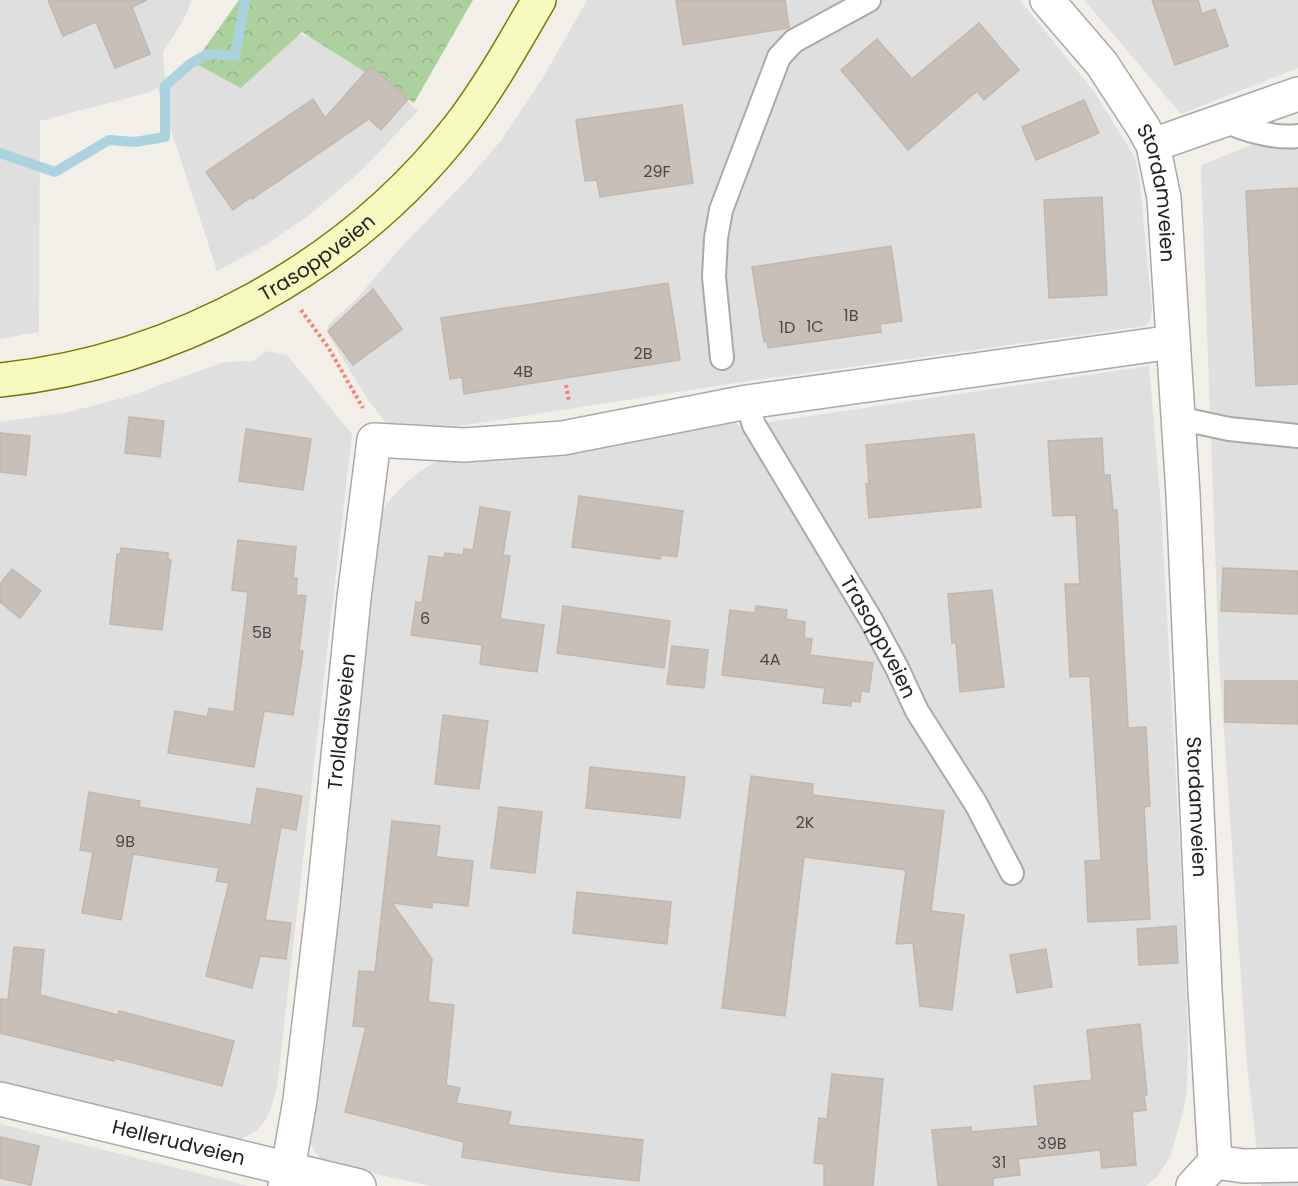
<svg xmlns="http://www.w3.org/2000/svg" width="1298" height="1186" viewBox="0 0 1298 1186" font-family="Poppins,sans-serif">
  <defs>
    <pattern id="forest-crowns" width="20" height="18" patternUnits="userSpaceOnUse" patternTransform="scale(1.5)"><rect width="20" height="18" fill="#add19e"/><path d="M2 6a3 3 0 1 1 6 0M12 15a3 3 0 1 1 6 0" fill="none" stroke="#95b388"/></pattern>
  </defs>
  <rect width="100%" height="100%" fill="#f2efe9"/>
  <g fill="#e0dfdf">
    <polygon points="0,0 192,0 184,19 163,52 165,78 217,50 251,20 353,50 418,111 361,171 308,216 267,244 217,271 157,87 151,92 40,121 39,332 0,339"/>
    <polygon points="587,0 1020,0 1095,93 1135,158 1139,175 1152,309 1150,320 1145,326 742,382 460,426 393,432 368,400 329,336 327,326 357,298 404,244 465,182 500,142 542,79"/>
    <polygon points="1084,0 1298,0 1298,68 1181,114"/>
    <polygon points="1298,126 1298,1186 1261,1186 1247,1064 1219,659 1201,165"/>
    <polygon points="266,351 287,355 352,434 277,1087 271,1108 265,1121 257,1130 239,1140 0,1083 0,422 69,412 130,396 224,362 253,361"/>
    <polygon points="1149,366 1161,506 1180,852 1188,1034 1187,1091 1184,1107 1171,1155 1158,1176 1146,1186 431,1186 352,1169 319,1158 304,1132 380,514 387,503 404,485 420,471 442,458 500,459 581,453 733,422 741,426"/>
    <polygon points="0,1124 249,1186 0,1186"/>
  </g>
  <polygon fill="url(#forest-crowns)" points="239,0 473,0 414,103 302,32 241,88 194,63"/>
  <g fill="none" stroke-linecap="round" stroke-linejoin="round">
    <polyline stroke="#aad3df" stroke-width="10" points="0,153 55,172 109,140 135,142 165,137 165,86 190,64 207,54 235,56 245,0"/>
  </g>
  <g fill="#c7bfb8" stroke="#c4b6ab" stroke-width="1.5">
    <polygon points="48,0 147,0 132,7 150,54 115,68 96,22 63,36"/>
    <polygon points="676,0 785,0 789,28 683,45"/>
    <polygon points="1152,0 1198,0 1202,14 1215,9 1228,46 1175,65"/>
    <polygon points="979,23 1019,70 984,100 977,91 908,150 841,70 877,39 912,79"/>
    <polygon points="371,66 408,99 381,130 369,119 252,199 251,197 233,210 206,172 313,99 325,118"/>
    <polygon points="1084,100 1099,133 1036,160 1022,127"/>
    <polygon points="682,105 693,183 600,197 597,180 585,181 576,120"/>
    <polygon points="1298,188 1298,384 1256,386 1246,191"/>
    <polygon points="1102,197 1107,295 1049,298 1044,200"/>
    <polygon points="891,246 902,321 880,324 881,332 768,348 767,341 764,342 752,267"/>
    <polygon points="668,283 680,360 464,394 462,377 450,379 441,318"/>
    <polygon points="373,289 402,329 353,365 328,331"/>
    <polygon points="129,417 164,421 160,457 125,453"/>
    <polygon points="246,429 311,439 303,490 239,481"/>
    <polygon points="0,433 30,436 26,475 0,472"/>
    <polygon points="974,434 981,507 869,518 866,484 869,484 866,445"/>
    <polygon points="1102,438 1104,475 1110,475 1113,510 1117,510 1128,728 1146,727 1150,806 1144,807 1150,919 1088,922 1085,861 1101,860 1090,676 1070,677 1065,584 1080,584 1076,515 1053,516 1048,441"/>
    <polygon points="579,496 683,511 677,557 661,555 660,559 572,547"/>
    <polygon points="480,507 510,512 503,555 510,556 500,619 544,625 537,672 480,664 482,645 411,635 416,602 422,603 429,556 444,558 445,553 463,555 464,549 473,550"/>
    <polygon points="238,540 296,547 293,578 297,578 296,595 306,596 299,651 303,651 293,715 264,711 254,767 168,753 175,711 207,717 209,708 234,712 248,592 232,590"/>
    <polygon points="121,548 168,553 168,559 171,560 162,630 110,624 117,554 120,554"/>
    <polygon points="1223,568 1298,571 1298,614 1221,611"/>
    <polygon points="12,569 41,591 20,618 0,602 0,584"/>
    <polygon points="992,590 1004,687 960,692 956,643 952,643 948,594"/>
    <polygon points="563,606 670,621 664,668 557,653"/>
    <polygon points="756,606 787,610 786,619 805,622 804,638 812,639 810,655 873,663 869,692 861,691 860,702 851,701 851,706 823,703 825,688 722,675 730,610 755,613"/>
    <polygon points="672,646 708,650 704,688 667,684"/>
    <polygon points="1225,681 1298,681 1298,724 1225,722"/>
    <polygon points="443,715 488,721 479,789 435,784"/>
    <polygon points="590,767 685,777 680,818 586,808"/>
    <polygon points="751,776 813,784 812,795 944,811 931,911 964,915 952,1010 920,1006 913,943 896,944 906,870 804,857 785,1016 722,1008"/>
    <polygon points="257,788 302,796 296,830 281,827 265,920 291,923 286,959 260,956 252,988 206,976 229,883 216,881 219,868 133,854 121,920 82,913 93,852 80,850 89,792 140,801 139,807 251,825"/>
    <polygon points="499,807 542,812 535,873 491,868"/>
    <polygon points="392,821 440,826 436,857 473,861 468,906 432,902 432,908 392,903 432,959 428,1002 454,1005 446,1085 460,1088 456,1103 511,1112 508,1125 643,1140 639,1181 557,1172 462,1157 464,1142 345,1112 366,1027 353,1026 359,971 375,972"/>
    <polygon points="577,892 671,902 667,944 573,933"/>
    <polygon points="1176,926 1178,963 1139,965 1137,929"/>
    <polygon points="14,947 44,950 40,995 118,1015 119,1011 234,1041 222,1086 114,1058 114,1061 0,1033 0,999 8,1000"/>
    <polygon points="1046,949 1052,987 1017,993 1010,955"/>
    <polygon points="1140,1024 1147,1095 1144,1095 1146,1110 1132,1112 1136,1165 1102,1168 1100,1150 1018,1159 1020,1175 993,1178 993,1186 938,1186 932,1130 971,1127 971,1132 1038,1126 1034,1086 1092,1080 1087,1030"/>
    <polygon points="832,1074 883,1079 873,1186 824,1186 824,1164 814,1163 819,1118 827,1119"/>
    <polygon points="0,1137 39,1146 31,1185 0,1178"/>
  </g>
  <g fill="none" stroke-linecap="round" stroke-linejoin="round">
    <g stroke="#a9a9a9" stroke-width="26">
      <g id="service">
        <path d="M1224,120c19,10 52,19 74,16"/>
        <polyline points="722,358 714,277 716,238 721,210 779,57 794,41 869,0"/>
        <path id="s1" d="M747,402l7,23 117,195 26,48 20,43 59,93 36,69"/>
        <polyline points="1178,418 1229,429 1298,436"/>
      </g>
    </g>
    <g stroke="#a9a9a9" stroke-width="36">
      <g id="minor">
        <path id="s2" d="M1047,0l55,64 41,63 10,18 11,53 19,296 22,496 10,172 -22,24"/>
        <polyline points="1153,145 1298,94"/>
        <path id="s3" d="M0,1099l359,87"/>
        <polyline points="1215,1162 1244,1166 1298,1165"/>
        <path id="s4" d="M285,1186l15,-86 23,-196 31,-306 20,-158 90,5 99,-7 184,-36 426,-60"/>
      </g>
    </g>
    <g stroke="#707d05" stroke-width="36">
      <g id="secondary">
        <path id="s5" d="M0,380c176,-18 350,-113 459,-253 30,-39 55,-84 80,-127"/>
      </g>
    </g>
    <g stroke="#fa8072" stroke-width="4" stroke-dasharray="3 3" stroke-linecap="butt">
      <polyline points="301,310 328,347 363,408"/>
      <polyline points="566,385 569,402"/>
    </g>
    <use href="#service" stroke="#fff" stroke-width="22"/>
    <use href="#minor" stroke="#fff" stroke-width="33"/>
    <use href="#secondary" stroke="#f7fabf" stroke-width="33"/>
  </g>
  <g text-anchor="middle" stroke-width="6" stroke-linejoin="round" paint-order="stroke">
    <g font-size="16" fill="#4b4948">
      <text x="657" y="177">29F</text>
      <text x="851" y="321">1B</text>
      <text x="815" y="332">1C</text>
      <text x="787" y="333">1D</text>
      <text x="643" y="359">2B</text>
      <text x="523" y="377">4B</text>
      <text x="425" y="624">6</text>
      <text x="262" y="638">5B</text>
      <text x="770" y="665">4A</text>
      <text x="805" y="828">2K</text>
      <text x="125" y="847">9B</text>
      <text x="1052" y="1149">39B</text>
      <text x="999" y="1168">31</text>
    </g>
    <g font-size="20" fill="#222" stroke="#fff">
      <text dy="7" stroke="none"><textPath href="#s2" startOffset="228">Stordamveien</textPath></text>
      <text dy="7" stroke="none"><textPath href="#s5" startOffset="344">Trasoppveien</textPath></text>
      <text dy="7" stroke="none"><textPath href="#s1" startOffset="270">Trasoppveien</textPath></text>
      <text dy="7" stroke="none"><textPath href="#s4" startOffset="468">Trolldalsveien</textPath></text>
      <text dy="7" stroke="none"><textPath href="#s2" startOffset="844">Stordamveien</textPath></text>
      <text dy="7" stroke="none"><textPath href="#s3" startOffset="184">Hellerudveien</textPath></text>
    </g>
  </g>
</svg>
